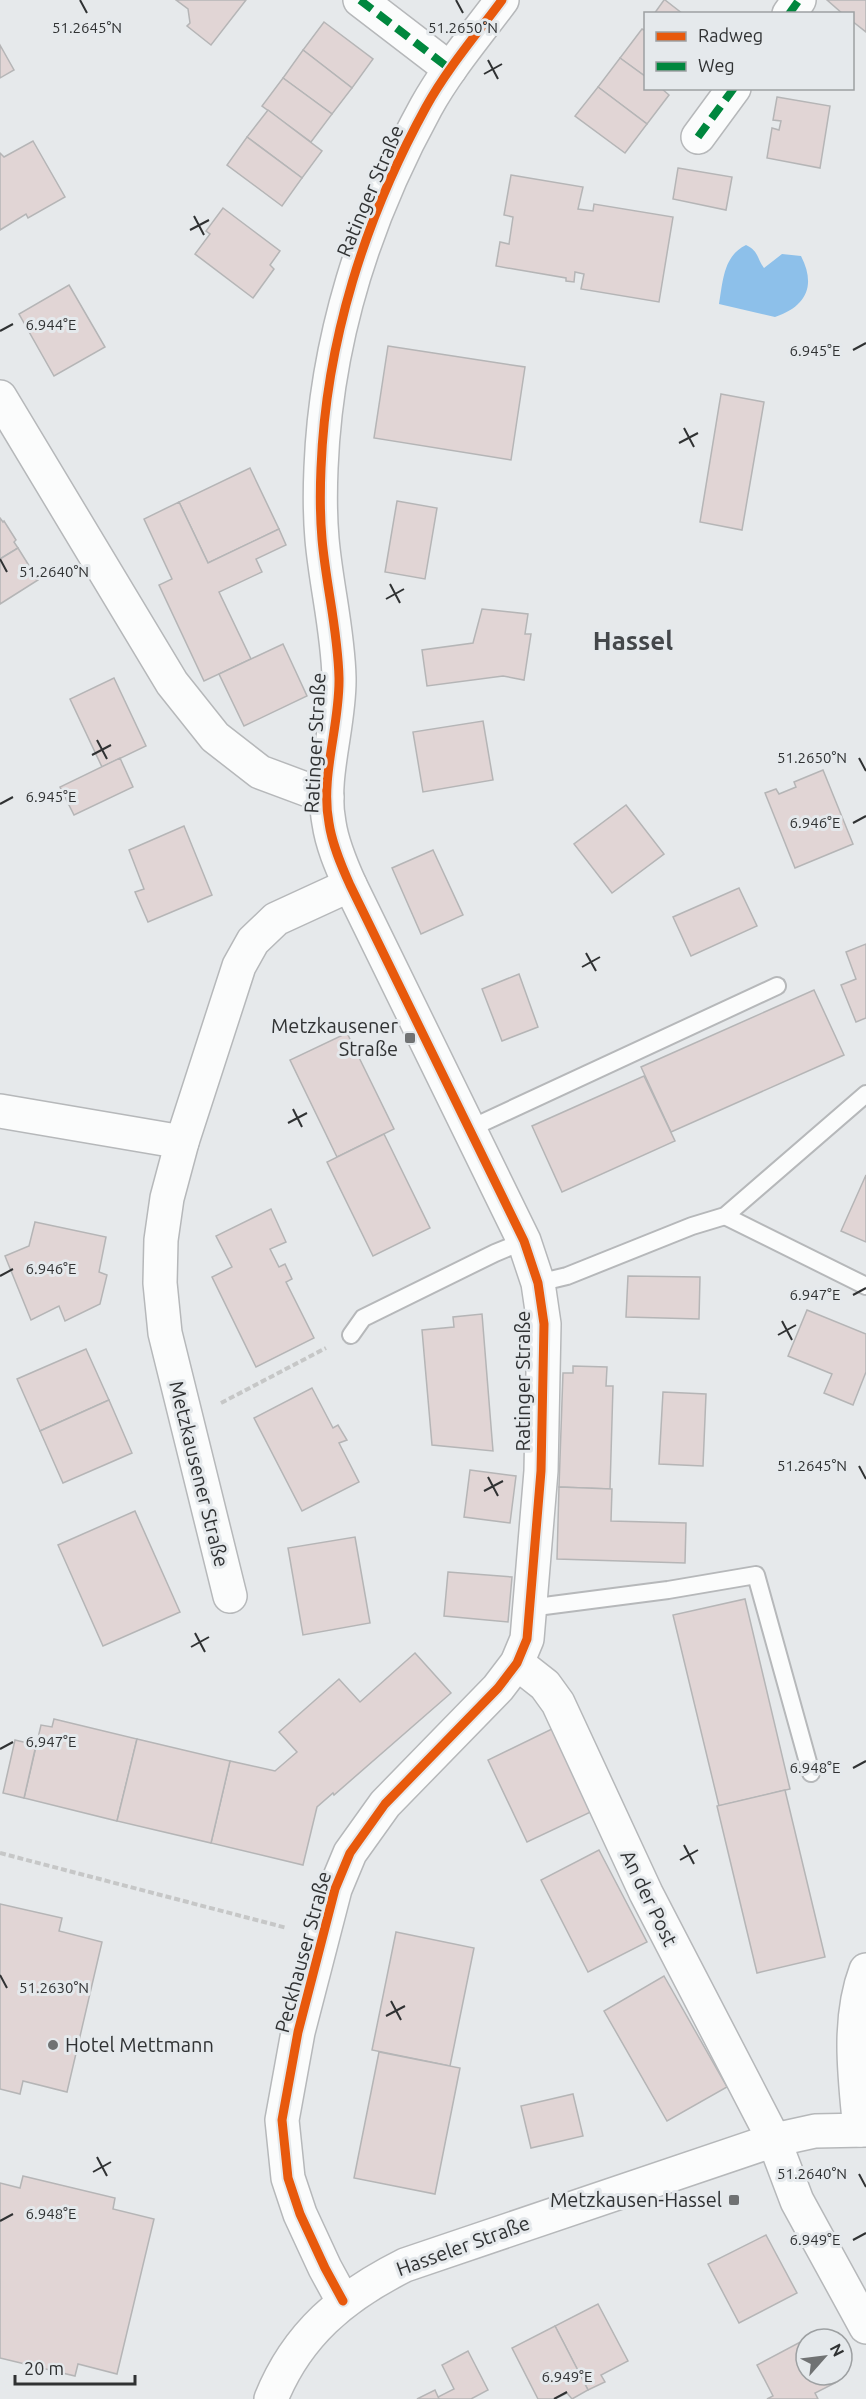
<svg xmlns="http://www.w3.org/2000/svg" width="866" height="2399" viewBox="0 0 866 2399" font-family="Ubuntu,sans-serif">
  <rect width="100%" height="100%" fill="#e6e9eb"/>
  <path fill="#8dc0ea" d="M746,245c13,6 11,14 18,23l18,-14 19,2c15,29 6,50 -26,61l-56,-13c4,-22 4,-48 27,-59z"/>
  <g fill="#e1d5d5" stroke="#b5b5b6" stroke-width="1.5">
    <polygon points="176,0 246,0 211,45 187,26 190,23 188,9"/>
    <polygon points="664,0 665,0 683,14 654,14"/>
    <polygon points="827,0 866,0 866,32 852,21 852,14 843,14"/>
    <polygon points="324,22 373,59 352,88 303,50"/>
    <polygon points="642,29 646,31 646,77 620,58"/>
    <polygon points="0,45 14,70 0,78"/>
    <polygon points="303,50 352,88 332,114 283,78"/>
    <polygon points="620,58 646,77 646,88 661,88 669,95 647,124 598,87"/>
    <polygon points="283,78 332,114 311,142 262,106"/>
    <polygon points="598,87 647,124 625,153 575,116"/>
    <polygon points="777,97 830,106 820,168 767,158 772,128 779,130 781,121 773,120"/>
    <polygon points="268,110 322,151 302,178 247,137"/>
    <polygon points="247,137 302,178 282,206 227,165"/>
    <polygon points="33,141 65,197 28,218 26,214 0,230 0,153 4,157"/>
    <polygon points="678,168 732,177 726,210 673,199"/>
    <polygon points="511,175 583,187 578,209 593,211 594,204 673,217 659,302 581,289 584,274 575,272 574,282 566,281 566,278 496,266 500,242 509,244 513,217 504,215"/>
    <polygon points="223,208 280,251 270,265 274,269 253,298 195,254 210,234 206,231"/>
    <polygon points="69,285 105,347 54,376 19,314"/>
    <polygon points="388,346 525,367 511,460 374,438"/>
    <polygon points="721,394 764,402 742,530 700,522"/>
    <polygon points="250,468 279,529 208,563 179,502"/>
    <polygon points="397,501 437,508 425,579 385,572"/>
    <polygon points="179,502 208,563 279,529 286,545 256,559 262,572 219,592 251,659 204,681 159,585 172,579 144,519"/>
    <polygon points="0,518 3,522 4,521 16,540 14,542 18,548 0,559"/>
    <polygon points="18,548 38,580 0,604 0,559"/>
    <polygon points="482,609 528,614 525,634 531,634 524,680 503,676 427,686 422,650 473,643"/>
    <polygon points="283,644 307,696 244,726 219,674"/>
    <polygon points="114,678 146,746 102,767 70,699"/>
    <polygon points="483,721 493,780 423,792 413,732"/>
    <polygon points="120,758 133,787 74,815 60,787"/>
    <polygon points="823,770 853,844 795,868 765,793 776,789 779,794 796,787 794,782"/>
    <polygon points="626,805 664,854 612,893 574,844"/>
    <polygon points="184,826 212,895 148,922 135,892 144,889 129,850"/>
    <polygon points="433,850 463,915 421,934 392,868"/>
    <polygon points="739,888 757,926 691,956 673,917"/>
    <polygon points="866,944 866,1018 856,1022 841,985 856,979 846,952"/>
    <polygon points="519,974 538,1027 502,1041 482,989"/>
    <polygon points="814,990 844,1055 671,1132 641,1067"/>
    <polygon points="347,1033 394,1129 337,1157 290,1060"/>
    <polygon points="644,1076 675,1141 562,1192 532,1126"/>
    <polygon points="384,1134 430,1228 373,1256 327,1162"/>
    <polygon points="866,1175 866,1242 841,1231"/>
    <polygon points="271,1209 286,1242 270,1249 279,1267 285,1264 292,1279 286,1282 314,1338 256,1367 212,1277 232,1267 216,1236"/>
    <polygon points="35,1222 106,1237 99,1272 107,1275 100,1304 65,1321 59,1306 31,1320 5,1256 29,1246"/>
    <polygon points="628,1276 700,1277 699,1319 626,1317"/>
    <polygon points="807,1310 866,1334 866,1372 853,1405 824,1393 832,1374 788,1356"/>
    <polygon points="482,1314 493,1451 432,1445 422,1330 454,1327 453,1317"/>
    <polygon points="86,1349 109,1400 40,1431 17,1379"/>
    <polygon points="573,1366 607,1367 606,1386 613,1386 610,1489 559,1487 563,1373 573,1373"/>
    <polygon points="312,1388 333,1428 338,1425 347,1440 339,1443 359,1482 302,1511 254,1418"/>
    <polygon points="663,1392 706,1394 703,1466 659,1464"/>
    <polygon points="109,1400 132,1453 63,1483 40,1431"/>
    <polygon points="470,1470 516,1476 510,1523 464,1517"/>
    <polygon points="559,1487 612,1489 611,1521 686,1523 685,1563 557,1559"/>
    <polygon points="135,1511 180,1612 103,1646 58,1545"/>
    <polygon points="355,1537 370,1623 303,1635 288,1548"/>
    <polygon points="448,1572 512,1577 508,1622 444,1616"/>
    <polygon points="745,1599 790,1789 719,1806 673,1615"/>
    <polygon points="415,1653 451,1693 334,1795 333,1793 317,1807 303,1865 211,1843 230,1761 275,1771 297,1752 279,1732 339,1679 360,1702"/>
    <polygon points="54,1719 137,1739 117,1821 24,1798 41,1725 52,1727"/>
    <polygon points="556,1727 595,1810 527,1842 488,1760"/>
    <polygon points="137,1739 230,1761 211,1843 117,1821"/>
    <polygon points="15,1740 36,1745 24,1798 3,1793"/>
    <polygon points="785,1790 825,1957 757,1973 717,1806"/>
    <polygon points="599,1850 647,1942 588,1972 541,1880"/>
    <polygon points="0,1904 62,1918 59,1931 102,1942 67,2092 23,2081 20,2094 0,2089"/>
    <polygon points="396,1932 474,1948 450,2066 372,2050"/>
    <polygon points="664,1976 727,2087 667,2121 604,2011"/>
    <polygon points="379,2052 460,2068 435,2194 354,2178"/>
    <polygon points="573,2094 583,2136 531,2148 521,2106"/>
    <polygon points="23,2176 115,2198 113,2209 154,2219 117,2374 78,2364 75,2376 0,2358 0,2183 20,2188"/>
    <polygon points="766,2235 797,2293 739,2323 708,2264"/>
    <polygon points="598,2304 628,2361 601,2375 605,2382 588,2390 555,2326"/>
    <polygon points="555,2326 588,2390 572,2399 567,2393 555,2399 538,2399 512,2348"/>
    <polygon points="806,2339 806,2375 830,2375 835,2383 815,2393 818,2399 767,2399 773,2396 757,2365"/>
    <polygon points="468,2351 488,2390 471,2399 439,2399 438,2397 454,2389 442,2365"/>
    <polygon points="435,2390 439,2399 417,2399"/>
  </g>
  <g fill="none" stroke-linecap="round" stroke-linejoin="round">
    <g stroke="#b6b8ba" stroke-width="20">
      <g id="lane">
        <polyline points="469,1129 777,986"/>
        <polyline points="725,1216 866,1286"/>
        <polyline points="538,1283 567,1276 692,1226 725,1216 866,1094"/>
        <polyline points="351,1335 363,1318 495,1253 524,1241"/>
        <polyline points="529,1608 668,1590 756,1575 811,1773"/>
      </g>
    </g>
    <g stroke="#b6b8ba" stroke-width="36">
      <g id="street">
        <polyline points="360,0 450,69"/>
        <polyline points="789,14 799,0"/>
        <polyline points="698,137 734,88"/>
        <polyline points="0,397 172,683 215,737 260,772 327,797"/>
        <polyline points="0,1111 182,1142"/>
        <polyline points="230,1596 165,1333 160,1283 161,1240 167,1198 182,1142 239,966 253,941 276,919 350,885"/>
        <polyline points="517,1663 545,1685 558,1703 646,1893 774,2140 797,2201 866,2327"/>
        <path d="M860,2130c-5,-52 -13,-110 6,-160"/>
      </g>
    </g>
    <g stroke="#b6b8ba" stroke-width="36">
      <g id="secondary">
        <path d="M343,2301l-18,-33 -25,-54 -12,-36 -6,-58 16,-88 37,-143 15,-36 35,-49 113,-116 19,-25 10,-24 14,-168 3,-147 -6,-41 -14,-42 -174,-356c-9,-20 -18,-41 -21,-62 -9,-46 11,-98 10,-145 -1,-47 -13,-93 -17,-139 -2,-23 -2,-48 -1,-71 5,-127 44,-250 105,-361 21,-38 50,-72 76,-107"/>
        <path d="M271,2399c26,-65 72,-103 134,-134l369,-125 41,-9 51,-1"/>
      </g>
    </g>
    <g stroke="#c6c7c7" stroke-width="4" stroke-dasharray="6 3" stroke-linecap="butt">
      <polyline points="221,1403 326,1348"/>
      <polyline points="0,1853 287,1928"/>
    </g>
    <use href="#lane" stroke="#fbfcfc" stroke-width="16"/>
    <use href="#street" stroke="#fbfcfc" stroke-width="33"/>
    <use href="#secondary" stroke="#fbfcfc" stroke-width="33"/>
    <g stroke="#00873e" stroke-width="8" stroke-dasharray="15 8" stroke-linecap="butt">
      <polyline points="360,0 450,69"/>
      <polyline points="789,14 799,0"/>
      <polyline points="698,137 734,88"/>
    </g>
    <g stroke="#e5e9ec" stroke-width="13">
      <path id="cycleway" d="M343,2301l-18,-33 -25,-54 -12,-36 -6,-58 16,-88 37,-143 15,-36 35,-49 113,-116 19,-25 10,-24 14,-168 3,-147 -6,-41 -14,-42 -174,-356c-9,-20 -18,-41 -21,-62 -9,-46 11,-98 10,-145 -1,-47 -13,-93 -17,-139 -2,-23 -2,-48 -1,-71 5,-127 44,-250 105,-361 21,-38 50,-72 76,-107"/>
    </g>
    <use href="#cycleway" stroke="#e8590c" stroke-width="9"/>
  </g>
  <path fill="none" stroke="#303233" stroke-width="2" d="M80,0l7,13M456,0l7,13M488,60l10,19M484,74l18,-10M194,216l10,19M190,230l19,-10M0,331l13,-7M853,350l13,-7M684,428l10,19M679,443l19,-10M0,559l7,13M390,584l10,19M386,599l18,-10M97,740l10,19M92,755l19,-10M859,758l7,13M0,804l13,-7M853,823l13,-7M586,953l10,18M582,967l18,-10M293,1109l9,18M288,1123l19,-10M0,1276l13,-7M853,1295l13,-7M782,1321l10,19M778,1335l18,-10M859,1466l7,13M488,1477l10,19M484,1491l19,-10M195,1633l10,19M191,1647l18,-10M0,1749l13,-7M853,1768l13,-7M684,1845l10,19M680,1860l18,-10M0,1975l7,13M391,2001l10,19M386,2016l19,-10M97,2157l10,19M93,2172l18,-10M859,2174l7,13M0,2221l13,-7M853,2240l13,-7M554,2399l13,-7"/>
  <g fill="#707273" stroke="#e5e9ec" stroke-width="2">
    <rect x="404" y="1032" width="12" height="12" rx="3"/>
    <circle cx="53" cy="2045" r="6"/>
    <rect x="728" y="2194" width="12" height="12" rx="3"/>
  </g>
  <g text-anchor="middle" stroke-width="6" stroke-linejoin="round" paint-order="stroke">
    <g font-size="20" fill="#303233" stroke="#e5e9ec">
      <text transform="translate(370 191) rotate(-67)" y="7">Ratinger Straße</text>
      <text transform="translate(315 743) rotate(-87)" y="7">Ratinger Straße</text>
      <text transform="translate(523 1381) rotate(-90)" y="7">Ratinger Straße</text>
      <text transform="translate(199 1474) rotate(76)" y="7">Metzkausener Straße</text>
      <text transform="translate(649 1898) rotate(64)" y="7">An der Post</text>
      <text transform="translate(303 1952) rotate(-75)" y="7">Peckhauser Straße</text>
      <text transform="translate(463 2246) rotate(-20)" y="7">Hasseler Straße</text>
    </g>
    <g font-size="20" fill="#303233" stroke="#e5e9ec" text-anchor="end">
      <text x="398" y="1033">Metzkausener<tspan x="398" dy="23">Straße</tspan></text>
      <text x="65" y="2052" text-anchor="start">Hotel Mettmann</text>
      <text x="722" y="2207">Metzkausen-Hassel</text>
    </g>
    <g font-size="26" font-weight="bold" fill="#44474a" stroke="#e5e9ec">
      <text x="633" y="650">Hassel</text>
    </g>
  </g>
  <g font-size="15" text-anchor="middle" fill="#303233" stroke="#e5e9ec" stroke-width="6" stroke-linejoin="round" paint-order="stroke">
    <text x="87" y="33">51.2645°N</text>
    <text x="463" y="33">51.2650°N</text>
    <text x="51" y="330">6.944°E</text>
    <text x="815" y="356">6.945°E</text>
    <text x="54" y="577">51.2640°N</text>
    <text x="812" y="763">51.2650°N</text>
    <text x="51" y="802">6.945°E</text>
    <text x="815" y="828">6.946°E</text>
    <text x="51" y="1274">6.946°E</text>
    <text x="815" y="1300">6.947°E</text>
    <text x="812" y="1471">51.2645°N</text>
    <text x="51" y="1747">6.947°E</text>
    <text x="815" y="1773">6.948°E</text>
    <text x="54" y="1993">51.2630°N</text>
    <text x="812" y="2179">51.2640°N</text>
    <text x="51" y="2219">6.948°E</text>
    <text x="815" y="2245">6.949°E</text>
    <text x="567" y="2382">6.949°E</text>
  </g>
  <rect x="644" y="12" width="210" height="78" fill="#e5e9ec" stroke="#9da0a2" stroke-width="1.5"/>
  <rect x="656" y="32" width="30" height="9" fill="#e8590c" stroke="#9da0a2" stroke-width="1.5"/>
  <text x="698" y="42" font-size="18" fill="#303233">Radweg</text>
  <rect x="656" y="62" width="30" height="9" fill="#00873e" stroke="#9da0a2" stroke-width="1.5"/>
  <text x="698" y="72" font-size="18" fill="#303233">Weg</text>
  <g transform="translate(824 2357) rotate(62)"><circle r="28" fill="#e5e9ec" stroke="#9da0a2" stroke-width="1.5"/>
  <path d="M0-4.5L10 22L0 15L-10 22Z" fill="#707273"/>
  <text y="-9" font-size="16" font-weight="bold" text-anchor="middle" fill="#303233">N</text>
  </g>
  <path d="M15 2375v9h120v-9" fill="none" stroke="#303233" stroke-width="3"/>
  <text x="24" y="2375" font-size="18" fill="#303233" stroke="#e5e9ec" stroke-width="4.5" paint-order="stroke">20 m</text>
</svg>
